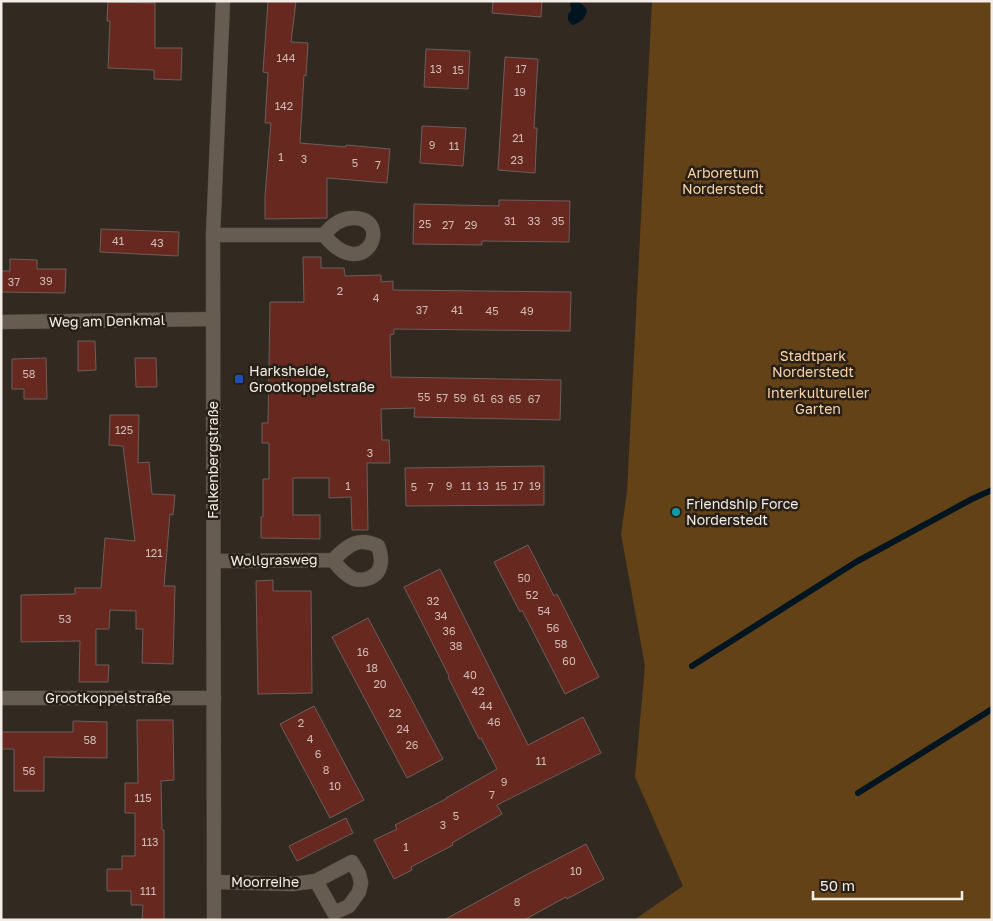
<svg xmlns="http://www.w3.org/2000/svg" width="993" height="921" viewBox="0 0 993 921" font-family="'Golos Text',sans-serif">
  <rect width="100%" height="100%" fill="#322920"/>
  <polygon fill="#634217" points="652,1 992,1 992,920 634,920 683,886 635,777 645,666 621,534 627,492"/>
  <path fill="#001520" d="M571,1c8,0 11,2 16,9 -2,9 -6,13 -15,15l-4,-5v-6l3,-3v-4l-1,-2z"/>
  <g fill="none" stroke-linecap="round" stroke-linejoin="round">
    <g stroke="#001520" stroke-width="6">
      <polyline points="692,666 856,562 972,499 992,490"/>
      <polyline points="858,793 992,709"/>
    </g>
  </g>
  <g fill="#672820" stroke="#6d5e5b">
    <polygon points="268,1 296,1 291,42 308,43 306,76 304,75 300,143 346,147 346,145 390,149 387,183 327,178 327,218 265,219 265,196 271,123 265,123 268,73 263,72"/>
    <polygon points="493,1 542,1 541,17 492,13"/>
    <polygon points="108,2 155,3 155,48 182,48 181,80 154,79 154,70 108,68 110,21 107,21"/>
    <polygon points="426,49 470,51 468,89 424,87"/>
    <polygon points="505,57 538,59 534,128 537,128 535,173 498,170"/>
    <polygon points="422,126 466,128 463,166 420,163"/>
    <polygon points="499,200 570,201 569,242 482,241 482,245 413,244 414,204 499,206"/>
    <polygon points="101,229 179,232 178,256 100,252"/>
    <polygon points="303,257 321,257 321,268 344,268 345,276 381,275 381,282 393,281 393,290 571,292 570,331 394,329 394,334 390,335 391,377 561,380 560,420 414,417 415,408 381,409 382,440 389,440 390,463 367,463 368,530 352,530 351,497 329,498 329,478 293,478 293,515 320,515 320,539 261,538 261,517 263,517 263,479 269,479 269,443 262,443 262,423 268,423 270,302 304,302"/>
    <polygon points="10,259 37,260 37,269 66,269 65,293 1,292 1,271 10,271"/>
    <polygon points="78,341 95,341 96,370 78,371"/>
    <polygon points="46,358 47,399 24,399 24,389 12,389 12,359"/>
    <polygon points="135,358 156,358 157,387 136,387"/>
    <polygon points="110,415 139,415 138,463 149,462 152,494 175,495 173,515 170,514 164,586 175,586 173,664 142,663 143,629 136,629 136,611 110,610 109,629 96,629 96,665 109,665 108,682 79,682 80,641 21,642 21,595 75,594 75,588 101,588 105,538 135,541 123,446 109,445"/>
    <polygon points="544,466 544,505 406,506 405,468"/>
    <polygon points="528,545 554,596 557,594 599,677 565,694 522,610 520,612 494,562"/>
    <polygon points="440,569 528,745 583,717 601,753 497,805 502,814 452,843 453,845 411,867 412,870 394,879 374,840 397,829 395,825 446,799 446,798 497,769 481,738 479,739 448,677 449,676 404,587"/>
    <polygon points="273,580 273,591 311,591 312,693 258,694 256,581"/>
    <polygon points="368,618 443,759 407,778 332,637"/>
    <polygon points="314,706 364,800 330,818 280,724"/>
    <polygon points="137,720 173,720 174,780 161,781 162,830 164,830 164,920 142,920 143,905 131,905 131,891 107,891 107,869 122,869 122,856 135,856 135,813 125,813 125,783 138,783"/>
    <polygon points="73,721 107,722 107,758 44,757 44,791 14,791 14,749 1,749 1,732 73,732"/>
    <polygon points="346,818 353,833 297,861 289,846"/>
    <polygon points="586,844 604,879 567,899 566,897 524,920 444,920 526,875"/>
  </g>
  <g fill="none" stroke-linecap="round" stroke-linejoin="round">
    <g stroke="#4e473e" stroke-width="15">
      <g id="minor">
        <path d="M213,235h111c7,-9 16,-17 29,-17 42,0 12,68 -29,17"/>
        <polyline points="1,322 213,319"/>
        <path d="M214,561l119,-1c14,-14 25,-24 45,-14 5,13 5,29 -12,33 -4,1 -8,1 -12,0 -9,-4 -15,-11 -21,-19"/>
        <polyline points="1,698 214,698"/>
        <polyline points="215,882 292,884 316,881 352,862 359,874 361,883 359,892 349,906 334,913 316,881"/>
        <polyline points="214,920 213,235 223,1"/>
      </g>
    </g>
    <use href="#minor" stroke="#665c51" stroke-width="14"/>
  </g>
  <rect fill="#1a4fb4" stroke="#282016" stroke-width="2" x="234" y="374" width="10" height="10" rx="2.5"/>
  <circle fill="#0f9aa8" stroke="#282016" stroke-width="2" cx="676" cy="512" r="5"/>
  <g text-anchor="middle" stroke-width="5" stroke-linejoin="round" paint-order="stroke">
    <g font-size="11" fill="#d0bcb5">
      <text x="286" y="62">144</text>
      <text x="436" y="73">13</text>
      <text x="521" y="73">17</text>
      <text x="458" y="74">15</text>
      <text x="520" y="96">19</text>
      <text x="284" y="110">142</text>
      <text x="518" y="142">21</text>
      <text x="432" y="149">9</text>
      <text x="454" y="150">11</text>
      <text x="281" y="161">1</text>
      <text x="304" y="163">3</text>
      <text x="517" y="164">23</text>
      <text x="355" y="167">5</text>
      <text x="378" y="169">7</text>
      <text x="510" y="225">31</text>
      <text x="534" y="225">33</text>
      <text x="558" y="225">35</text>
      <text x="425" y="228">25</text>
      <text x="448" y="229">27</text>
      <text x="471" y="229">29</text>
      <text x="118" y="245">41</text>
      <text x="157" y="247">43</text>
      <text x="46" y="285">39</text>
      <text x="14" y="286">37</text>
      <text x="340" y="295">2</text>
      <text x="376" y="302">4</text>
      <text x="422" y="314">37</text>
      <text x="457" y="314">41</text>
      <text x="492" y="315">45</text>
      <text x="527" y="315">49</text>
      <text x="29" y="378">58</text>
      <text x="424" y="401">55</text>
      <text x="442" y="402">57</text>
      <text x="460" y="402">59</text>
      <text x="479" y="402">61</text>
      <text x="497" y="403">63</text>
      <text x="515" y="403">65</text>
      <text x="534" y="403">67</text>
      <text x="124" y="434">125</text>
      <text x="370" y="457">3</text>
      <text x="348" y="490">1</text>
      <text x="449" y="490">9</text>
      <text x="466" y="490">11</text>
      <text x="483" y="490">13</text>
      <text x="501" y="490">15</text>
      <text x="518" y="490">17</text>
      <text x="535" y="490">19</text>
      <text x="414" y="491">5</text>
      <text x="431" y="491">7</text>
      <text x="154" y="557">121</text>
      <text x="524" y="582">50</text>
      <text x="532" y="599">52</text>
      <text x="433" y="605">32</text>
      <text x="544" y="615">54</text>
      <text x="441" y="620">34</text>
      <text x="65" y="623">53</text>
      <text x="553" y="632">56</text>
      <text x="449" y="635">36</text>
      <text x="561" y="648">58</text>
      <text x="456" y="650">38</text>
      <text x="363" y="656">16</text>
      <text x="569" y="665">60</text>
      <text x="372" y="672">18</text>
      <text x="470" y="679">40</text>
      <text x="380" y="688">20</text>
      <text x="478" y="695">42</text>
      <text x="486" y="710">44</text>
      <text x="395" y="717">22</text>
      <text x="494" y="726">46</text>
      <text x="301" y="727">2</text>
      <text x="403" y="733">24</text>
      <text x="310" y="743">4</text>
      <text x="90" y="744">58</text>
      <text x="412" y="749">26</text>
      <text x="318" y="758">6</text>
      <text x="541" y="765">11</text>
      <text x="326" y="774">8</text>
      <text x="29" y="775">56</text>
      <text x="504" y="786">9</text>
      <text x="335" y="790">10</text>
      <text x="492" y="799">7</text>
      <text x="143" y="802">115</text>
      <text x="456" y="820">5</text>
      <text x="443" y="829">3</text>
      <text x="150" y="846">113</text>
      <text x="406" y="851">1</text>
      <text x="576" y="875">10</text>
      <text x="148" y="895">111</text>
      <text x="517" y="906">8</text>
    </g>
    <g font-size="14" fill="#fbd2a5" stroke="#282016">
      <text x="723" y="178">Arboretum<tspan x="723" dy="16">Norderstedt</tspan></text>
      <text x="813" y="361">Stadtpark<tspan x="813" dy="16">Norderstedt</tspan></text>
      <text x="818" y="398">Interkultureller<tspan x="818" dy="16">Garten</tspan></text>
    </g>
    <g font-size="14" fill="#f3ede7" stroke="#282016">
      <text transform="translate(107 321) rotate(-1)" y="5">Weg am Denkmal</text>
      <text transform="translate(213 460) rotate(-90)" y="5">Falkenbergstraße</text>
      <text transform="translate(274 560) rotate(-1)" y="5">Wollgrasweg</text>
      <text x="108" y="703">Grootkoppelstraße</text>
      <text x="265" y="887">Moorreihe</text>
    </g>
    <g font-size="14" fill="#f3ede7" stroke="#282016" text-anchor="start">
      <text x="249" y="376">Harksheide,<tspan x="249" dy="16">Grootkoppelstraße</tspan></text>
      <text x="686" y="509">Friendship Force<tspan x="686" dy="16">Norderstedt</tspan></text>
    </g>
  </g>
  <rect width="993" height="921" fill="none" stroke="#f3ede7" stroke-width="5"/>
  <path d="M813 891v8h149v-8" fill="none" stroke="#f3ede7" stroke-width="2.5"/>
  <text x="820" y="891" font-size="15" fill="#f3ede7" stroke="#282016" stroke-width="4" paint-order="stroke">50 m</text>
</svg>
